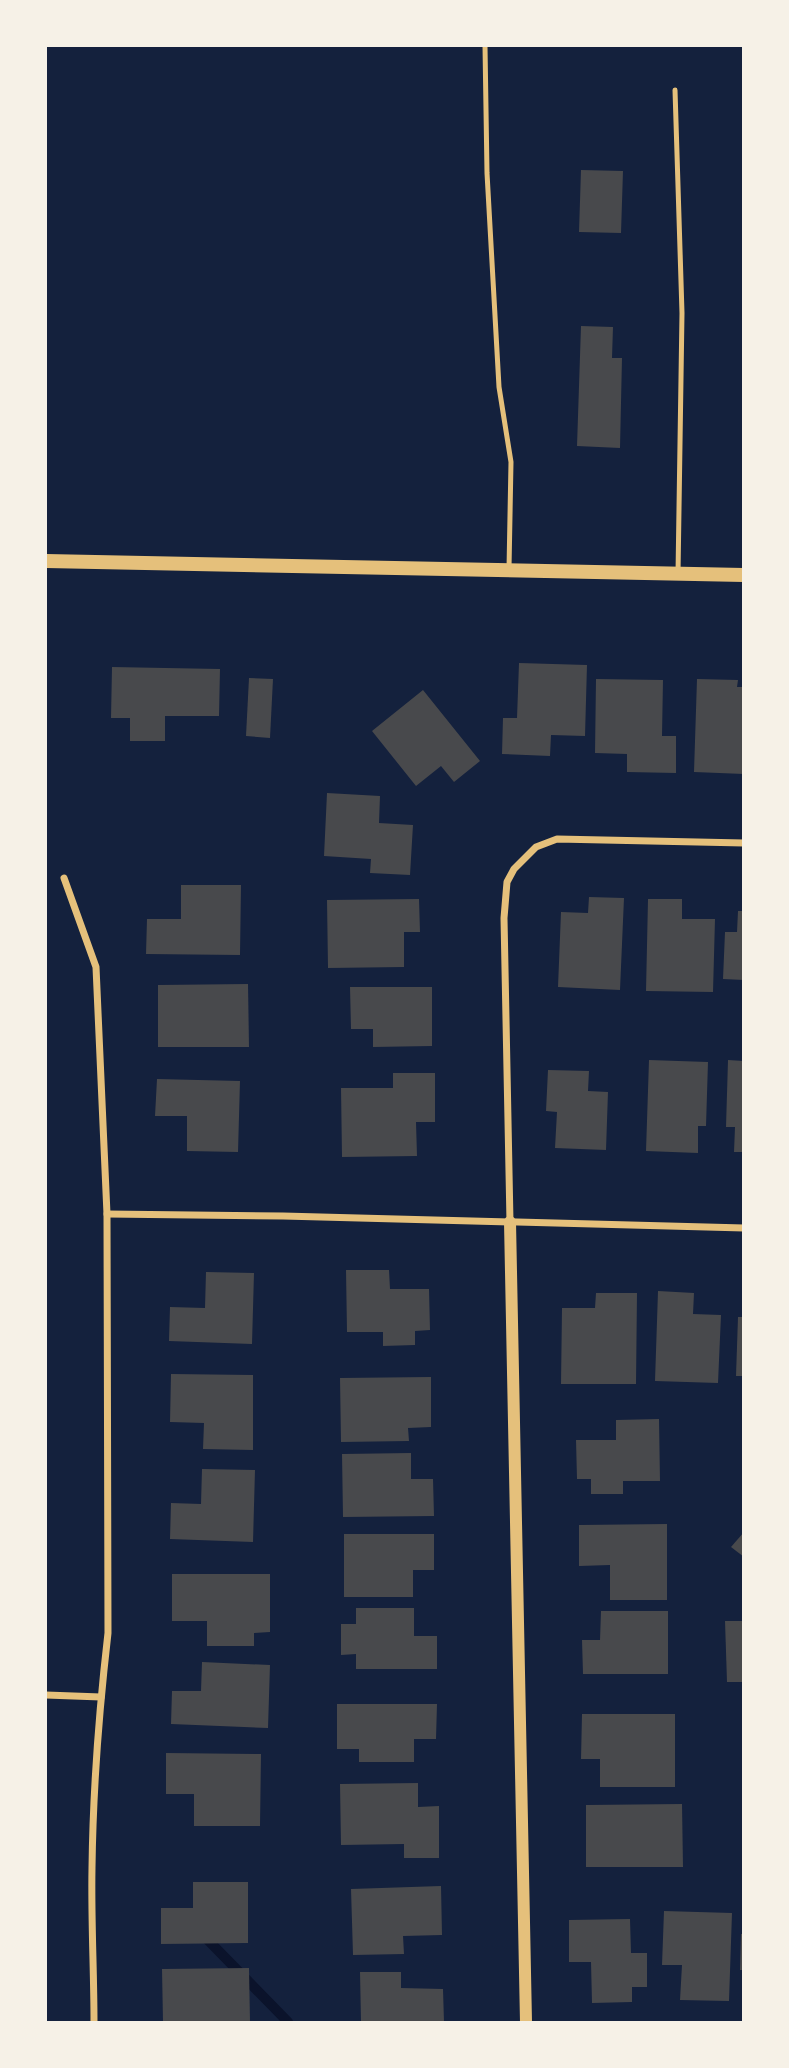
<svg xmlns="http://www.w3.org/2000/svg" width="789" height="2068" viewBox="0 0 789 2068" font-family="Raleway,sans-serif">
  <rect width="100%" height="100%" fill="#14213d"/>
  <g fill="none" stroke-linecap="round" stroke-linejoin="round">
    <polyline stroke="#0b132b" stroke-width="10" points="203,1935 288,2022"/>
  </g>
  <g fill="#48494c">
    <polygon points="581,170 623,171 621,233 579,232"/>
    <polygon points="581,326 613,327 612,358 622,358 620,448 577,446"/>
    <polygon points="519,663 587,665 585,736 551,735 550,756 502,754 503,718 517,718"/>
    <polygon points="112,667 220,669 219,716 165,716 165,741 130,741 130,718 111,718"/>
    <polygon points="249,678 273,679 270,738 246,736"/>
    <polygon points="596,679 663,680 662,736 676,736 676,773 627,772 627,754 595,753"/>
    <polygon points="697,679 738,680 737,687 744,687 744,774 694,772"/>
    <polygon points="423,690 480,761 454,782 441,766 416,786 372,731"/>
    <polygon points="327,793 380,796 379,823 413,825 410,875 370,873 371,859 324,856"/>
    <polygon points="181,885 241,885 240,955 146,954 147,919 181,919"/>
    <polygon points="589,897 624,898 620,990 558,987 561,912 588,913"/>
    <polygon points="419,899 420,932 404,932 404,967 328,968 327,900"/>
    <polygon points="648,899 682,899 682,919 715,919 713,992 646,991"/>
    <polygon points="738,911 744,911 744,980 723,979 725,932 737,932"/>
    <polygon points="248,984 249,1047 158,1047 158,985"/>
    <polygon points="350,987 432,987 432,1046 373,1047 373,1029 351,1029"/>
    <polygon points="649,1060 708,1062 706,1126 698,1126 698,1153 646,1151"/>
    <polygon points="728,1060 744,1061 744,1152 734,1152 735,1127 726,1127"/>
    <polygon points="548,1070 589,1071 588,1091 608,1092 606,1150 555,1148 557,1112 546,1111"/>
    <polygon points="393,1073 435,1073 435,1122 416,1122 417,1156 342,1157 341,1088 393,1088"/>
    <polygon points="157,1079 240,1081 238,1152 187,1151 187,1116 155,1116"/>
    <polygon points="346,1270 389,1270 390,1289 429,1289 430,1330 415,1331 415,1345 383,1346 383,1332 347,1332"/>
    <polygon points="206,1272 254,1273 252,1344 169,1341 170,1307 205,1308"/>
    <polygon points="658,1291 694,1293 693,1314 721,1315 718,1383 655,1381"/>
    <polygon points="596,1293 637,1293 636,1384 561,1384 562,1308 595,1308"/>
    <polygon points="738,1317 744,1317 744,1376 736,1376"/>
    <polygon points="171,1374 253,1375 253,1450 203,1449 204,1423 170,1422"/>
    <polygon points="431,1377 431,1427 408,1428 409,1441 341,1442 340,1378"/>
    <polygon points="659,1419 660,1481 623,1481 623,1494 591,1494 591,1479 577,1479 576,1440 616,1440 616,1420"/>
    <polygon points="411,1453 411,1479 433,1479 434,1516 343,1517 342,1454"/>
    <polygon points="202,1469 255,1470 253,1542 170,1539 171,1503 201,1504"/>
    <polygon points="667,1524 667,1600 610,1600 610,1565 579,1566 579,1525"/>
    <polygon points="744,1532 744,1557 731,1547"/>
    <polygon points="344,1534 434,1534 434,1570 413,1570 413,1597 344,1597"/>
    <polygon points="172,1574 270,1574 270,1632 254,1633 254,1646 207,1646 207,1621 172,1621"/>
    <polygon points="356,1608 414,1608 414,1636 437,1636 437,1669 356,1669 356,1654 341,1655 341,1624 356,1624"/>
    <polygon points="601,1611 668,1611 668,1674 583,1674 582,1640 600,1640"/>
    <polygon points="725,1621 744,1621 744,1682 727,1682"/>
    <polygon points="202,1662 270,1665 268,1728 171,1724 172,1691 201,1691"/>
    <polygon points="337,1704 437,1704 436,1739 414,1739 414,1762 359,1762 359,1749 337,1749"/>
    <polygon points="582,1714 675,1714 675,1787 600,1787 600,1759 581,1759"/>
    <polygon points="166,1753 261,1754 260,1826 194,1826 194,1794 166,1794"/>
    <polygon points="418,1783 418,1807 439,1806 439,1858 404,1858 404,1844 341,1845 340,1784"/>
    <polygon points="682,1804 683,1867 586,1867 586,1805"/>
    <polygon points="193,1882 248,1882 248,1943 161,1944 161,1908 193,1908"/>
    <polygon points="441,1886 442,1935 403,1936 404,1954 353,1955 351,1889"/>
    <polygon points="664,1911 732,1913 729,2001 680,2000 682,1965 662,1965"/>
    <polygon points="630,1919 631,1953 647,1953 647,1987 632,1987 632,2002 592,2003 591,1962 569,1962 569,1920"/>
    <polygon points="741,1934 744,1934 744,1970 740,1970"/>
    <polygon points="249,1968 250,2022 163,2022 162,1969"/>
    <polygon points="360,1972 401,1972 401,1988 443,1989 444,2022 361,2022"/>
  </g>
  <g fill="none" stroke-linecap="round" stroke-linejoin="round">
    <g stroke="#e5c07b" stroke-width="5">
      <polyline points="485,46 487,173 499,387 511,462 509,569"/>
      <polyline points="675,90 682,313 678,574"/>
    </g>
    <g stroke="#e5c07b" stroke-width="7">
      <path d="M64,878l32,89 11,247 1,419c-9,78 -15,156 -16,235 -1,51 2,103 2,154"/>
      <polyline points="107,1214 283,1216 744,1228"/>
      <polyline points="510,1222 504,918 507,882 514,869 536,847 557,839 744,843"/>
      <polyline points="46,1695 101,1697"/>
    </g>
    <polyline stroke="#e5c07b" stroke-width="12" points="510,1222 526,2022"/>
    <polyline stroke="#e5c07b" stroke-width="14" points="46,561 744,575"/>
  </g>
  <rect width="789" height="2068" fill="none" stroke="#f6f1e7" stroke-width="94"/>
</svg>
